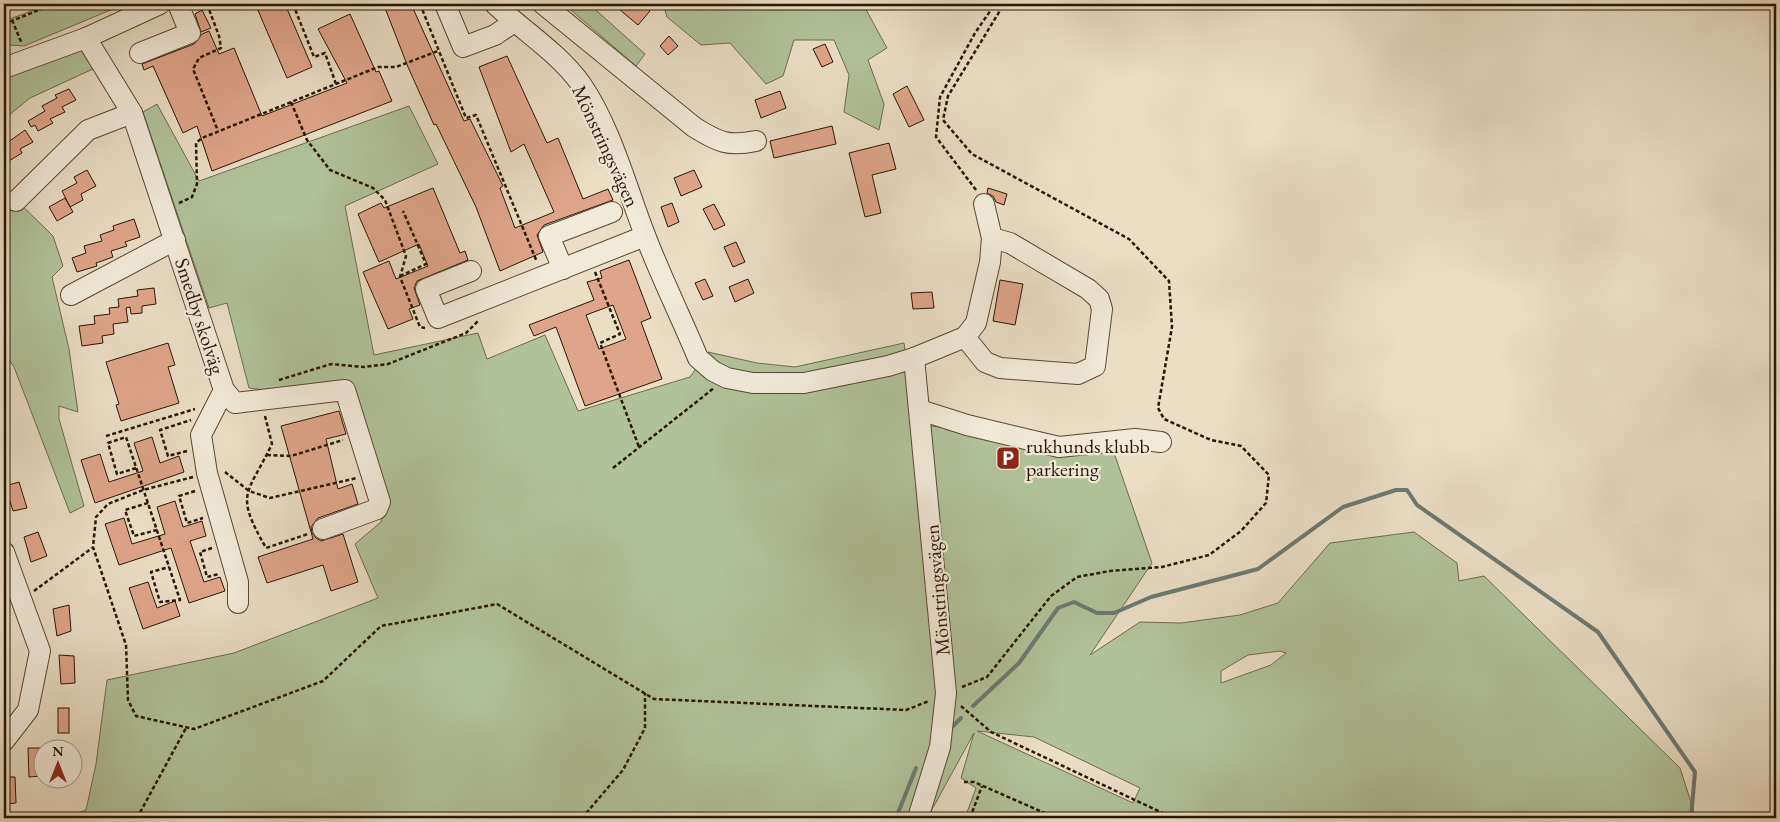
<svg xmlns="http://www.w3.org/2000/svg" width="1780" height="822" viewBox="0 0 1780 822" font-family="'EB Garamond',serif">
  <rect width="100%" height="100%" fill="#eadec5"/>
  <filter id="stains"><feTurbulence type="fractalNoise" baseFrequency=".004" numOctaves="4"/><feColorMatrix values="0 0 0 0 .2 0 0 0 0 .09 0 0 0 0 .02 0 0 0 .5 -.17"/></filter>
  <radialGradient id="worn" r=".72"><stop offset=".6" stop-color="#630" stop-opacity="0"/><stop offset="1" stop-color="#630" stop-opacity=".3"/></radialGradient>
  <g fill="#b1c299" stroke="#6d6c4d" fill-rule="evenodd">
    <polygon points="51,4 125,4 24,46 10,45 4,34 4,21"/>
    <polygon points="564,4 589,4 645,54 636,66"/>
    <polygon points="663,4 863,4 887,48 868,60 884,104 879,130 844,112 849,75 834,40 794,40 783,76 766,84 730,43 701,45 667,17"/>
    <polygon points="84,48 95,68 30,98 4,119 4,79 14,71"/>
    <path d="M157,104l42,77 210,-75 29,58 -93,42 29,149 104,-22 9,26 58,-24 33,76 112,-34 18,-25 49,11 38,4 109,-24 11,81 197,23 40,116 -62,92 50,-33 41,1 59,-8 38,-12 52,-60 84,-11 43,31 2,18 25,-5 196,192 16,50h-731l11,-30 -15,-10 13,-45 -45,82 6,3h-871l22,-8 10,-46 11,-84 127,-27 144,-55 -23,-54 26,-22 7,-22 -34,-111 -81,2 -24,-3 -22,-85 -18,5 -66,-196zM1280,651l6,2 -15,12 -50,18v-12l27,-16zM977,731l57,6 106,51 -7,15z"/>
    <polygon points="4,188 53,236 63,266 52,277 69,349 78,412 59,406 59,419 84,506 70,513 14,367 4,352"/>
  </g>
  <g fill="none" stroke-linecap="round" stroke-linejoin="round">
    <g stroke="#6d7971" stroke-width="4">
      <polyline points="973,706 1019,663 1058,608 1074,602 1097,613 1114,613 1151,597 1258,569 1343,507 1396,490 1407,490 1417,505 1598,632 1695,772 1691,818"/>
      <polyline points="950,729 961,718"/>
      <polyline points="896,818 916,768"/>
    </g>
  </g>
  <g fill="#dfa58a" stroke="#291601" fill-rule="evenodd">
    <polygon points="266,4 285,4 312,67 287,78 257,8"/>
    <polygon points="396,4 411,4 464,121 470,119 503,186 500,188 515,228 554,212 524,144 511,152 479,67 507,56 547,143 558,138 583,199 608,189 613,200 544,225 537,235 543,252 500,271 476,207 436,124 434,125 408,67 385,8"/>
    <polygon points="613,4 642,4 650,11 638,25"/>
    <polygon points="202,10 211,28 201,32 195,14"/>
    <polygon points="350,14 376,72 379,71 392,101 212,171 197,126 183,133 153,66 144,70 142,64 194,44 202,34 209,31 219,54 234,48 262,116 347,83 318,29"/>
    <polygon points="669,36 678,46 668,55 660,46"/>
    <polygon points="825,44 833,62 822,67 813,49"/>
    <polygon points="907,86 924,120 909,127 893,94"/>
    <polygon points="69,89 76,100 62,107 65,112 50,119 53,123 38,131 35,125 31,127 28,121 45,111 42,106 57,98 55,95"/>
    <polygon points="780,91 786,108 761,118 755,100"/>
    <polygon points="832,126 836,144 774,158 770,141"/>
    <polygon points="25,130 33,142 20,149 22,153 4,164 4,145"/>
    <polygon points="889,143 896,169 872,175 881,213 865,217 849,153"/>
    <polygon points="87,170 96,186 81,194 83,200 70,207 62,191 77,183 74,177"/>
    <polygon points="694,170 702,187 681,196 674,178"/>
    <polygon points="433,188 460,253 465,251 468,260 417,281 414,288 420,305 409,309 413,319 388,329 363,272 389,261 396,279 428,266 419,244 379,262 358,214 381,203 384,208"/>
    <polygon points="988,188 1007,194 1004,205 996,202 993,196 987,193"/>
    <polygon points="65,198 73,212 57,221 49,207"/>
    <polygon points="672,203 679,222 668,227 661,207"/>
    <polygon points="714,204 725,225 714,230 703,209"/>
    <polygon points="134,219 140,237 125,242 127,246 111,251 113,257 96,263 97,266 77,272 72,258 86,253 84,246 102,241 100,235 114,230 113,226"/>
    <polygon points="736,242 745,262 733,267 724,247"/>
    <path d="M629,260l22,58 -10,4 21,57 -77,27 -29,-79 -22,9 -5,-11 65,-25 -7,-18 15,-4 -2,-7zM613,305l13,34 -27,10 -13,-34z"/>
    <polygon points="705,279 713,296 703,300 695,283"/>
    <polygon points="748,279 754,293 735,302 729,287"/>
    <polygon points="1000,280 1023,284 1015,325 993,321"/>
    <polygon points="154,288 156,304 142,306 142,313 131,314 130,307 126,308 128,322 113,324 114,334 102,336 103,343 82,346 79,326 95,324 94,316 110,314 109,308 119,307 118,299 138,296 137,290"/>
    <polygon points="932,292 934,308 913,309 911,293"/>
    <polygon points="168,343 175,365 168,367 179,403 121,421 116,405 119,404 106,362"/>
    <polygon points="339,411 346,434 326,439 338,489 352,484 358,504 318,518 311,527 312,533 316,538 321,541 343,534 358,582 331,591 323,565 267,583 258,557 313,539 281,426"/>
    <polygon points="152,437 160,463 179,456 184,472 95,503 81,460 100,454 109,482 143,471 134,443"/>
    <polygon points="19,482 27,508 13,511 5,486"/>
    <polygon points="175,501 183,527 202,521 206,536 190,541 204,582 220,577 225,591 189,603 171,548 119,565 105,524 124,518 132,544 165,534 157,507"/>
    <polygon points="38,532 47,556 31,562 24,537"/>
    <polygon points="148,582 157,608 175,601 180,616 143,629 129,588"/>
    <polygon points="69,605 71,631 57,636 53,609"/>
    <polygon points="59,655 74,656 75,683 61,684"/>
    <rect x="58" y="708" width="11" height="25"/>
    <polygon points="28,748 42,748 42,776 29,777"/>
    <polygon points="4,777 15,777 16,803 4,804"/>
  </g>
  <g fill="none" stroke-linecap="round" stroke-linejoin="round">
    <g stroke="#594832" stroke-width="22">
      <g id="minor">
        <polyline points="445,4 463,47 495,35 514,22"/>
        <path d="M495,4c28,27 63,48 86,80 30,44 45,102 64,151 16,42 36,82 53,123l15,13 14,7 26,5h51l84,-17 26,-8 51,-21 11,-14 14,-61 2,-24 -8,-34"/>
        <path d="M543,4l151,123c24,15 34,20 62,14"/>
        <polyline points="86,38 132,113 224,390 235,403 345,390 380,502 377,509 323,529"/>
        <polyline points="140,53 190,33 178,4"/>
        <polyline points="4,68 86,38 160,4"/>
        <polyline points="16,201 88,130 132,113"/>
        <polyline points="563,269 549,236 612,212"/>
        <polyline points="471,271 426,289 438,318 645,236"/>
        <polyline points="71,295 175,240"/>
        <polyline points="965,337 985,362 1000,368 1078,374 1095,366 1102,309 1099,299 1088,289 1010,243 992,238"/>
        <polyline points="914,358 946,693 940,747 918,818"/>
        <polyline points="224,390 201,435 207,473 238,582 238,603"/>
        <polyline points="920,410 967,425 1059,447 1135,439 1161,442"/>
        <polyline points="4,552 40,651 28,710 4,741"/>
      </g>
    </g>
    <g stroke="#291601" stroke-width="2.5" stroke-dasharray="4 2.5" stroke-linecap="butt">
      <polyline points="207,4 219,36 221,48 199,58 193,69 218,131"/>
      <polyline points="293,4 314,57 325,53 336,84"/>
      <polyline points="420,4 466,118 476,115 537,262"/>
      <polyline points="12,20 22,44"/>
      <polyline points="4,24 54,4"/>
      <polyline points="291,102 307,140 330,170 373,188 385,200 406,256 400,277 420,327 425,328"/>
      <polyline points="976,190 936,137 940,97 975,33 995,4"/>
      <polyline points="179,203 192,197 197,184 196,143 202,138 378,67 396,67 438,51"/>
      <polyline points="595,272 620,334 600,343 639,447"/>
      <polyline points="400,276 426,264 403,211"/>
      <polyline points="279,380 331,364 364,367 388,364 466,333 479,320"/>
      <path d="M265,416l7,28c-25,52 -38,48 -6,104l42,-14"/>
      <polyline points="106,436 195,409"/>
      <polyline points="187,451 168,456 160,430 191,420"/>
      <polyline points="267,455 291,456 343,440"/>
      <polyline points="136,468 117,474 108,443 126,437 180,600 160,602 151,572 169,567"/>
      <polyline points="613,468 714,388"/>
      <polyline points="225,472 249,491 270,498 357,478"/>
      <polyline points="193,477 143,490 108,504 96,517 93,547 126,645 128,700 136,716 194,729 323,681 381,626 497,604 654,699 906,710 929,701"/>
      <polyline points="195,491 179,496 187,523 203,518"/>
      <polyline points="148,503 125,510 134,536 157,530"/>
      <polyline points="212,548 200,552 207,577 219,574"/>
      <polyline points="34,591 92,548"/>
      <polyline points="962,687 987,677 1051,596 1077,577 1110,571 1162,567 1209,555 1241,531 1266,503 1269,475 1241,446 1211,440 1164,419 1158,408 1172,327 1169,281 1129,239 972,154 943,120 948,96 1004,4"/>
      <polyline points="961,706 991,732 1173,818"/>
      <polyline points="964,782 974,782 1056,818"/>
      <polyline points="137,818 186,728"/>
      <polyline points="582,818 623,770 645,728 645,693"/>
      <polyline points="970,818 982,786"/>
    </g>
    <use href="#minor" stroke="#f1ead9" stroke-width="20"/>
  </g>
  <defs>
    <g id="parking-square" transform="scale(1.25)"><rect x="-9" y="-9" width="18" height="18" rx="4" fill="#8f2418" stroke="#f1ead9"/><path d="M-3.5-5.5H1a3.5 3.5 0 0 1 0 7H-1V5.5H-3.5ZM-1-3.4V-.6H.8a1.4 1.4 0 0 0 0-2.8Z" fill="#fff"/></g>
  </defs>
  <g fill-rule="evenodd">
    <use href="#parking-square" x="1008" y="458"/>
  </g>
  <g text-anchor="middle" stroke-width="4.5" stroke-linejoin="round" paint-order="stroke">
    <g font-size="20" fill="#291601" stroke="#f1ead9">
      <text transform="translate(606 146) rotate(65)" y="7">Mönstringsvägen</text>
      <text transform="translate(200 316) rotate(72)" y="7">Smedby skolväg</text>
      <text transform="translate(937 590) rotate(-95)" y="7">Mönstringsvägen</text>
    </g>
    <g font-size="20" fill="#291601" stroke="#f1ead9" text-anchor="start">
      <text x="1026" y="453">rukhunds klubb<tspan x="1026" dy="23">parkering</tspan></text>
    </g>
  </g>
  <rect width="1780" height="822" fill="none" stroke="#eadec5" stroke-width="20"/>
  <rect x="5" y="5" width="1770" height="812" fill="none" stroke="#291601" stroke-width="2.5"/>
  <rect x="10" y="10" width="1760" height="802" fill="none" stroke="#291601"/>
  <g transform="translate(58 764)"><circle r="24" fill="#f1ead9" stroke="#a19583"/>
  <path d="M0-4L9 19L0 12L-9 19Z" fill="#8f2418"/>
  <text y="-8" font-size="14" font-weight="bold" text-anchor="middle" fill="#291601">N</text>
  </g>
  <rect width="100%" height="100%" filter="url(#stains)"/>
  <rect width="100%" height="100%" fill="url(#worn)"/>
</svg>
